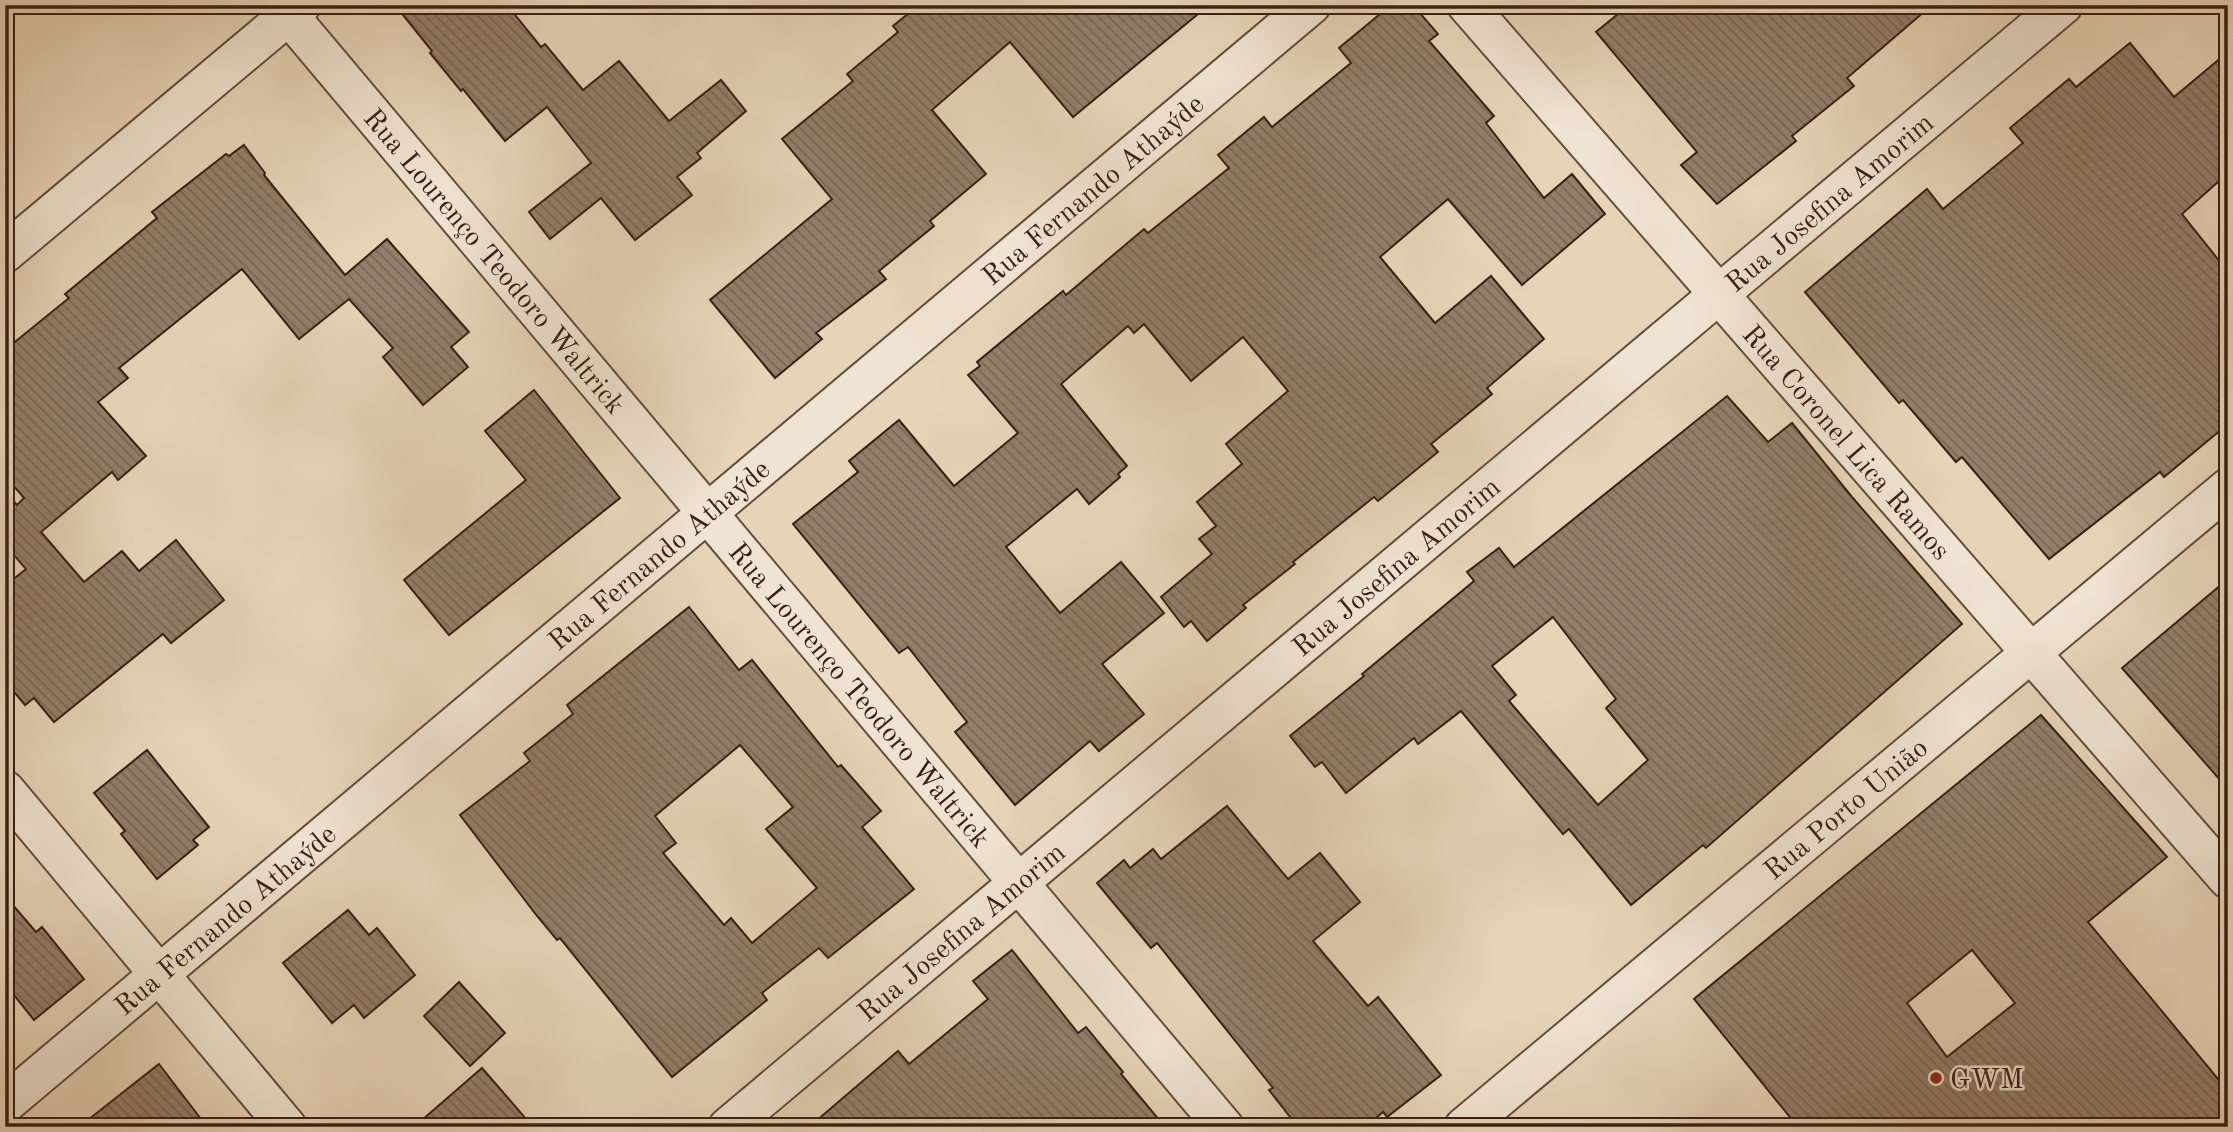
<svg xmlns="http://www.w3.org/2000/svg" width="2233" height="1132" viewBox="0 0 2233 1132" font-family="'Old Standard TT',serif">
  <defs>
    <pattern id="building-back-hatch" width="6" height="6" patternUnits="userSpaceOnUse" patternTransform="scale(1.75)"><rect width="6" height="6" fill="#937e6a"/><path d="M-1 5l2 2M0 0l6 6M5-1l2 2" fill="none" stroke="#796756"/></pattern>
  </defs>
  <rect width="100%" height="100%" fill="#e6d4b8"/>
  <filter id="stains"><feTurbulence type="fractalNoise" baseFrequency=".00286" numOctaves="4"/><feColorMatrix values="0 0 0 0 .2 0 0 0 0 .09 0 0 0 0 .02 0 0 0 .5 -.17"/></filter>
  <radialGradient id="worn" r=".72"><stop offset=".6" stop-color="#630" stop-opacity="0"/><stop offset="1" stop-color="#630" stop-opacity=".3"/></radialGradient>
  <g fill="url(#building-back-hatch)" stroke="#392015" stroke-width="2" fill-rule="evenodd">
    <polygon points="395,5 507,5 541,47 545,44 583,90 619,61 669,121 721,80 746,111 697,153 701,158 677,177 692,195 635,240 601,198 550,239 529,212 591,163 547,107 505,141 463,89 461,91 430,53 432,51"/>
    <polygon points="919,5 1209,5 1073,117 1010,42 932,110 986,174 930,221 934,226 879,271 886,279 816,333 822,339 775,378 710,300 832,199 782,139 853,81 847,74 898,32 893,26"/>
    <polygon points="1391,5 1413,5 1438,34 1429,41 1494,116 1486,123 1544,198 1572,174 1605,214 1522,285 1448,199 1380,257 1435,323 1491,276 1544,339 1487,388 1492,394 1431,444 1438,452 1378,501 1374,497 1293,562 1295,564 1243,605 1246,608 1207,641 1191,621 1184,627 1161,597 1212,554 1199,539 1216,526 1197,502 1242,464 1226,444 1288,391 1243,337 1191,381 1144,324 1134,333 1128,326 1061,384 1127,466 1118,474 1120,477 1089,504 1077,489 1006,547 1060,613 1121,562 1164,613 1102,664 1144,714 1099,751 1090,741 1015,805 955,732 967,722 908,647 899,653 793,524 858,472 849,461 899,420 954,486 1018,433 968,375 980,366 977,362 1063,291 1066,295 1144,229 1148,233 1229,168 1218,155 1264,117 1272,127 1351,63 1339,48"/>
    <polygon points="1629,5 1932,5 1847,78 1854,86 1792,136 1796,141 1717,204 1681,165 1697,152 1596,32"/>
    <polygon points="2130,43 2174,97 2228,52 2228,173 2182,214 2228,272 2228,424 2164,477 2160,472 2049,559 1962,457 1956,462 1903,400 1899,403 1805,292 1927,189 1943,209 2023,143 2010,128 2069,79 2076,87"/>
    <polygon points="244,145 265,173 264,175 345,275 387,239 469,332 451,347 468,367 423,405 383,357 393,348 349,299 299,339 242,269 119,368 128,378 98,402 146,456 118,480 112,472 41,532 84,582 122,551 139,571 176,540 224,600 171,643 163,634 54,722 34,698 25,705 5,681 5,586 26,569 14,555 5,563 5,491 17,505 24,498 5,476 5,350 69,298 65,294 157,218 152,212 226,154 229,156"/>
    <polygon points="534,390 620,498 449,635 404,580 526,480 485,431"/>
    <path d="M1727,396l41,46 24,-19 60,74 110,127 -256,224 -3,-3 -72,60 -62,-76 -6,5 -102,-123 -43,33 -4,-6 -68,55 -24,-31 -7,5 -25,-31 74,-60 -2,-2 112,-93 -7,-9 32,-24 15,19zM1553,617l63,82 -10,9 42,52 -50,45 -89,-104 7,-6 -24,-29z"/>
    <polygon points="2228,579 2228,789 2122,668"/>
    <path d="M689,607l50,63 13,-10 86,107 3,-2 40,46 -19,16 52,62 -86,69 -9,-10 -57,45 5,7 -95,77 -112,-139 -3,2 -20,-24 -77,-101 70,-54 -6,-8 49,-39 -6,-9zM740,745l53,62 -27,22 51,59 -65,55 -21,-25 -7,7 -61,-72 13,-10 -21,-27z"/>
    <path d="M2041,715l126,142 -79,65 140,169v36h-430l-104,-128zM1972,950l43,53 -68,54 -40,-54z"/>
    <polygon points="147,750 209,827 193,840 198,845 157,879 121,834 125,831 94,793"/>
    <polygon points="1227,806 1288,879 1320,853 1360,902 1313,941 1368,1006 1378,997 1441,1075 1387,1117 1383,1112 1365,1127 1298,1127 1269,1090 1273,1088 1157,943 1151,948 1097,883 1124,860 1130,868 1153,849 1161,859"/>
    <polygon points="5,896 36,932 42,927 84,979 34,1020 5,984"/>
    <polygon points="348,910 369,935 377,928 415,975 364,1018 354,1005 332,1023 283,963"/>
    <polygon points="1012,950 1078,1033 1086,1027 1123,1072 1121,1074 1165,1127 809,1127 898,1051 909,1064 988,999 973,981"/>
    <polygon points="459,982 505,1033 470,1066 424,1016"/>
    <polygon points="159,1064 207,1127 79,1127"/>
    <polygon points="482,1068 533,1127 414,1127"/>
  </g>
  <g fill="none" stroke-linecap="round" stroke-linejoin="round">
    <g stroke="#644d3e" stroke-width="42">
      <g id="minor">
        <path id="s1" d="M280,5l944,1122"/>
        <path id="s2" d="M1467,5l761,874"/>
        <polyline points="5,253 301,5"/>
        <polyline points="5,790 287,1127"/>
        <path id="s3" d="M5,1104l1306,-1099"/>
        <path id="s4" d="M728,1127l1335,-1122"/>
        <path id="s5" d="M1464,1127l764,-639"/>
      </g>
    </g>
    <use href="#minor" stroke="#efe3d1" stroke-width="38"/>
  </g>
  <circle fill="#8f2418" stroke="#efe3d1" stroke-width="2.5" cx="1936" cy="1078" r="7"/>
  <g text-anchor="middle" stroke-width="5" stroke-linejoin="round" paint-order="stroke">
    <g font-size="28" fill="#392015" stroke="#efe3d1">
      <text dy="10" stroke="none"><textPath href="#s3" startOffset="1421">Rua Fernando Athaýde</textPath></text>
      <text dy="10" stroke="none"><textPath href="#s4" startOffset="1438">Rua Josefina Amorim</textPath></text>
      <text dy="10" stroke="none"><textPath href="#s1" startOffset="334">Rua Lourenço Teodoro Waltrick</textPath></text>
      <text dy="10" stroke="none"><textPath href="#s2" startOffset="579">Rua Coronel Lica Ramos</textPath></text>
      <text dy="10" stroke="none"><textPath href="#s3" startOffset="854">Rua Fernando Athaýde</textPath></text>
      <text dy="10" stroke="none"><textPath href="#s4" startOffset="872">Rua Josefina Amorim</textPath></text>
      <text dy="10" stroke="none"><textPath href="#s1" startOffset="901">Rua Lourenço Teodoro Waltrick</textPath></text>
      <text dy="10" stroke="none"><textPath href="#s5" startOffset="497">Rua Porto União</textPath></text>
      <text dy="10" stroke="none"><textPath href="#s3" startOffset="287">Rua Fernando Athaýde</textPath></text>
      <text dy="10" stroke="none"><textPath href="#s4" startOffset="304">Rua Josefina Amorim</textPath></text>
    </g>
    <g font-size="28" fill="#392015" stroke="#efe3d1" text-anchor="start">
      <text x="1950" y="1088">GWM</text>
    </g>
  </g>
  <rect width="2233" height="1132" fill="none" stroke="#e6d4b8" stroke-width="28"/>
  <rect x="7" y="7" width="2219" height="1118" fill="none" stroke="#392015" stroke-width="3.5"/>
  <rect x="14" y="14" width="2205" height="1104" fill="none" stroke="#392015" stroke-width="2"/>
  <rect width="100%" height="100%" filter="url(#stains)"/>
  <rect width="100%" height="100%" fill="url(#worn)"/>
</svg>
